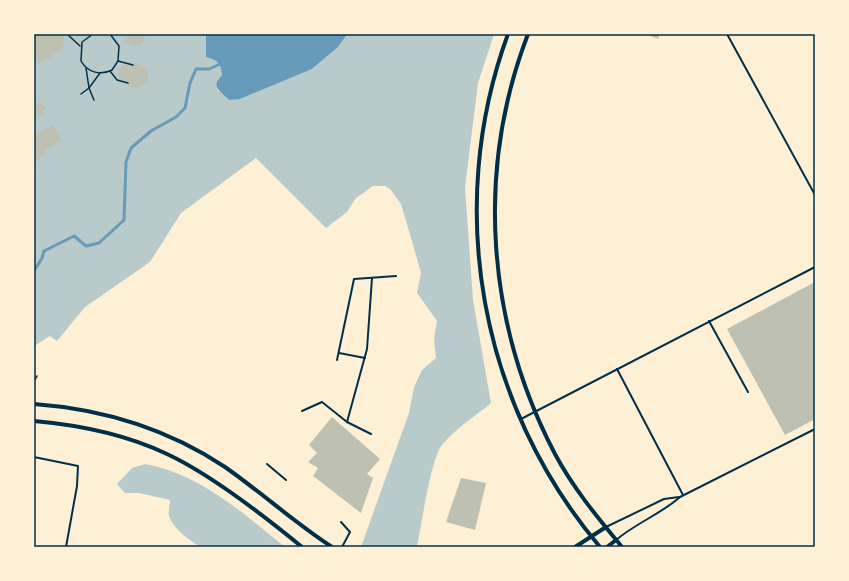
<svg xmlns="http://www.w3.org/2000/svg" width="849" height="581" viewBox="0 0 849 581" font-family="'PT Sans Narrow',sans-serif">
  <rect width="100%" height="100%" fill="#fdf0d5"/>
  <g fill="#b9caca">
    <path d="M34,34h172v23c12,3 15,7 16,18 -6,5 -6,9 -4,16l22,8 72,-30 26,-22 8,-11 5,-2h143l-16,49 -13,104 8,113 18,103c-17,14 -36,26 -49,42 -11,13 -21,82 -25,102h-56l48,-134 5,-26 8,-17 14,-12 -2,-19 3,-18 -20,-28 4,-20 -9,-32 -11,-37 -11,-15 -5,-3h-12l-17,12 -9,14 -21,16 -70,-70 -75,55 -31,49 -65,45 -28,34 -7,-5 -16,10z"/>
    <path d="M145,464c55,10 98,49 140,83h-84c-12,-7 -27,-17 -32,-31 -1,-5 1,-11 1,-16l-31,-7h-14l-8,-9 15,-16z"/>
  </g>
  <path fill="#669bbc" d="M206,34h145l-5,2 -8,11 -26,22 -72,30 -11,1c-7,-9 -20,-12 -7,-25 -1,-11 -4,-15 -16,-18z"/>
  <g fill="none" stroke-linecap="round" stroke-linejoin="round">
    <polyline stroke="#669bbc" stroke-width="3" points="34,271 42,258 44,251 74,236 86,246 99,243 124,220 126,162 131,148 151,131 176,117 185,108 190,83 196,69 209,69 220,64"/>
  </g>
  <g fill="#bec0b2">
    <polygon points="34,34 63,34 64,37 63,49 39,64 34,55"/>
    <polygon points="124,34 145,34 145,38 140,45 132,46 125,41"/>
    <polygon points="646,34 660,34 658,39"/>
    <polygon points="133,63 138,63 147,69 148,77 148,81 142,86 134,89 128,85 129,82 120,81 118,74 119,69 125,64 132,66"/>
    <polygon points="34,98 37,104 41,102 46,109 42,111 43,113 34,118"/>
    <polygon points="53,125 62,140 45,150 47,152 36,161 34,159 34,135"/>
    <polygon points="815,282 815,419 785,435 727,329"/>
    <polygon points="332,417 380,459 367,474 373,478 361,513 313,476 318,468 308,462 317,453 309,445"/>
    <polygon points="461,478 486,483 475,530 446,522"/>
  </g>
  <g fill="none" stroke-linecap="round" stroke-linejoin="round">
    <g stroke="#003049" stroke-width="1.5">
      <polyline points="67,34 80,46"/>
      <path d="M93,34l-11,8 -1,19c6,11 19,15 31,9l6,-9 1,-15 -9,-12"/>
      <polyline points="118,61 133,65"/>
      <polyline points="110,71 117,80 128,83"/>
      <polyline points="81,94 89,88 86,68"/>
      <polyline points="94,100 89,88 100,73"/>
      <polyline points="34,381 37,376"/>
    </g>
    <g stroke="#003049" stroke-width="2">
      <polyline points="727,34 815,195"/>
      <polyline points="709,321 748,392"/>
      <polyline points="339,353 365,358"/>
      <polyline points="337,360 354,279 396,276"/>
      <polyline points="617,369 683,495"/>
      <polyline points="302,411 322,402 347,422 371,434"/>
      <polyline points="521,419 815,267"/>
      <polyline points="347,422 367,349 372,278"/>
      <polyline points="34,457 78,466 77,486 66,547"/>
      <polyline points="267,464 286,480"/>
      <polyline points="341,522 350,532 342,547"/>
      <polyline points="606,527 664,499 679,497"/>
      <path d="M616,540c20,-17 45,-26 64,-43l135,-68"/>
    </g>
    <g stroke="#003049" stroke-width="4">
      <path d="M508,34c-64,174 -28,371 92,513"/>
      <path d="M528,34c-53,138 -41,290 27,420 18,34 43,64 67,93"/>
      <path d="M34,404c68,5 134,25 191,63 37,26 70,56 107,80"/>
      <path d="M34,421c45,4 91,13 133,33 45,21 96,61 135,93"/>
      <polyline points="575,547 606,527"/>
      <polyline points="607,547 616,540"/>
    </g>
  </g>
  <rect width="849" height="581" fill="none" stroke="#fdf0d5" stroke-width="70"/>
  <rect x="35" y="35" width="779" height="511" fill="none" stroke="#003049" stroke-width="1.5"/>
</svg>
